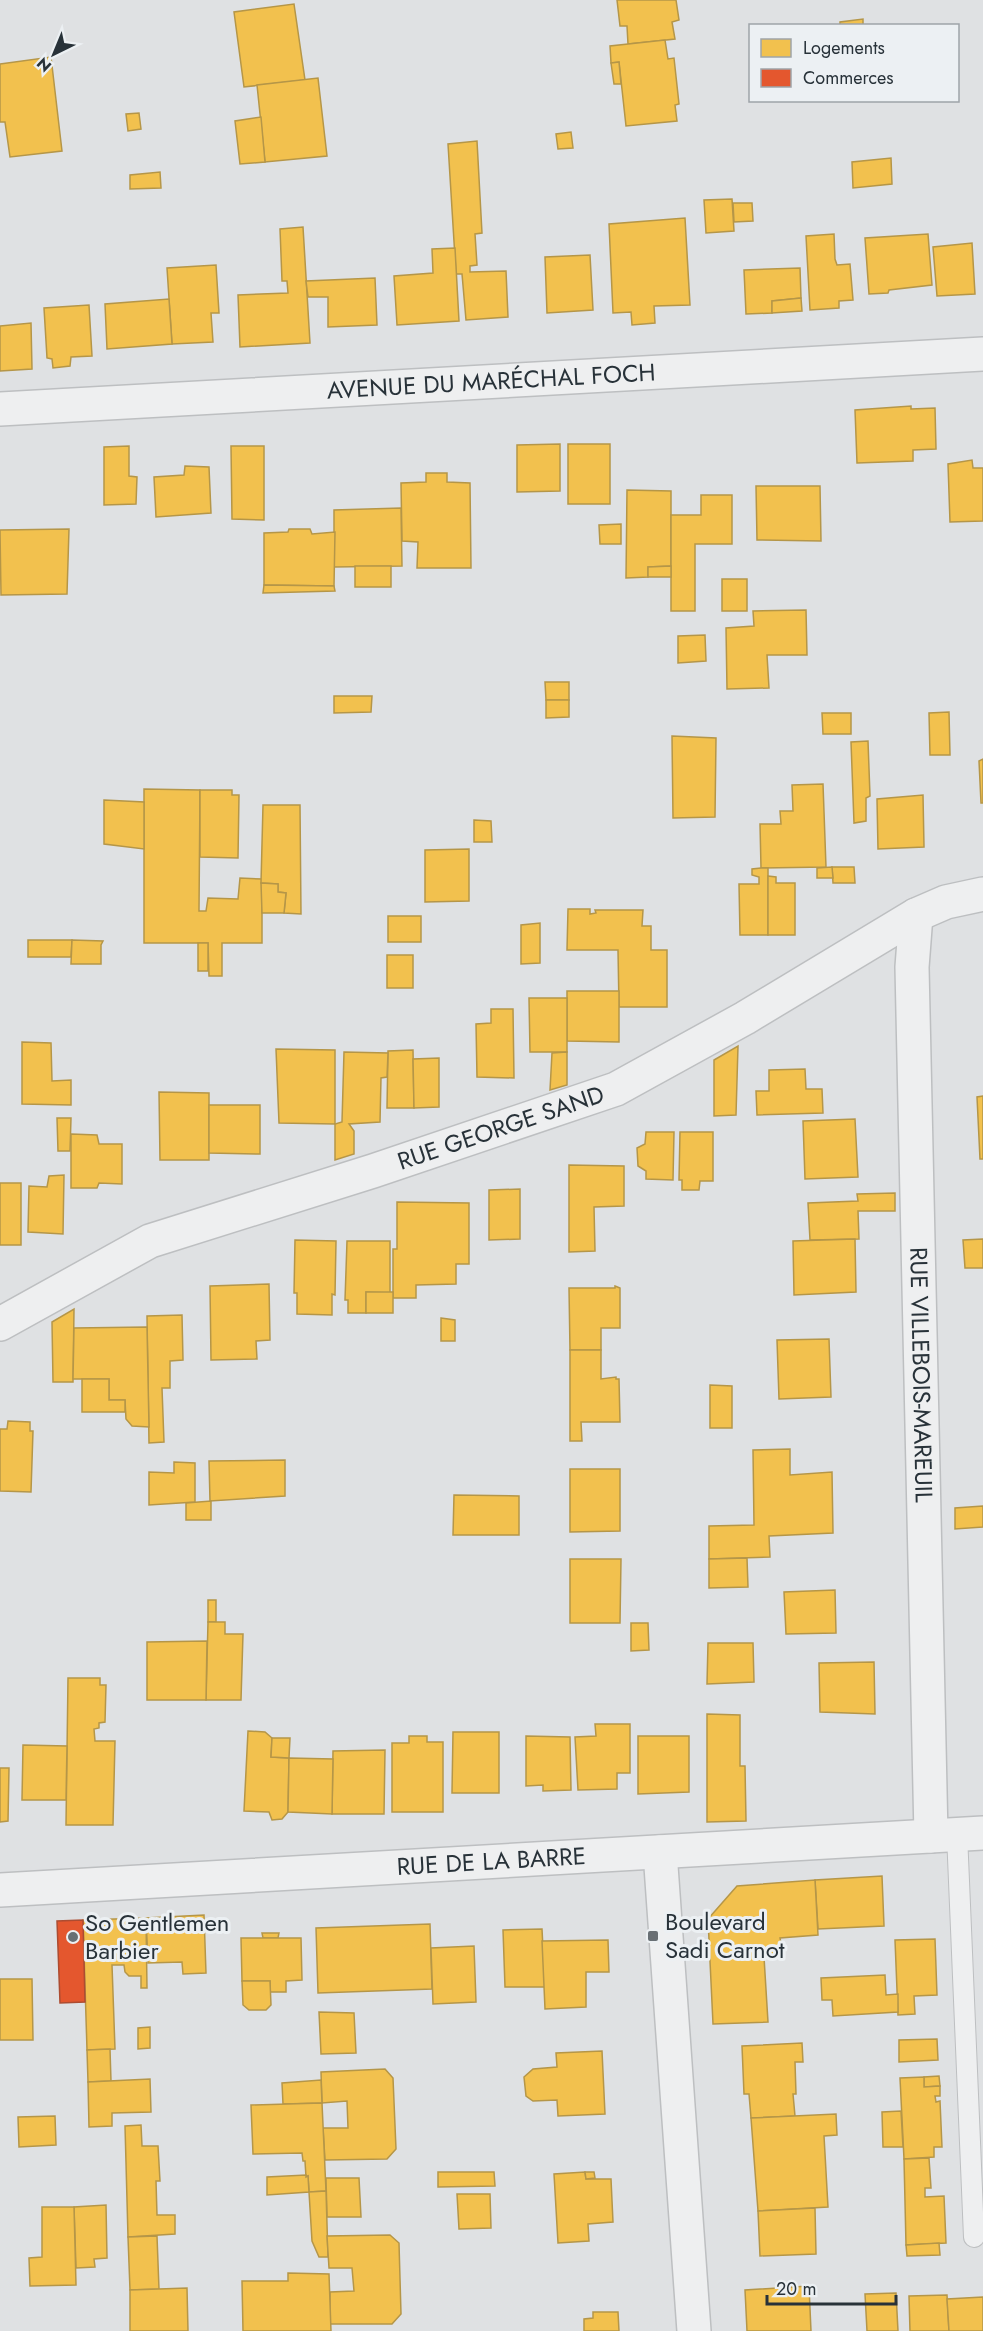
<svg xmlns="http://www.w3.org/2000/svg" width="983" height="2331" viewBox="0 0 983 2331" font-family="Jost,sans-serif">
  <rect width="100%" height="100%" fill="#dfe1e3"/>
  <g fill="#f2c14e" stroke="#b59648" stroke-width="1.5">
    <polygon points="617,0 676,0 679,20 672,22 675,39 628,44 627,26 620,26"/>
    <polygon points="294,4 305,80 244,87 234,12"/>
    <polygon points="863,19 863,26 840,26 840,22"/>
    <polygon points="665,40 668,59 674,58 679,104 675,105 677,121 626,126 619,62 611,63 610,46"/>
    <polygon points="51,57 62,151 10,157 5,122 0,122 0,64"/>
    <polygon points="619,62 621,84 614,84 611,63"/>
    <polygon points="318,78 327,156 265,162 257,85"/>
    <polygon points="139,113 141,129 128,131 126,114"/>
    <polygon points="261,117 265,162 240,164 235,121"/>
    <polygon points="571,132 573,148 558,149 556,134"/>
    <polygon points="477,141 482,233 475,234 477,265 470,266 470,272 506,271 508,317 466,320 462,274 456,274 448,144"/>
    <polygon points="891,158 892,184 853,188 852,162"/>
    <polygon points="160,172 161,188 130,189 130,175"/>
    <polygon points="732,199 734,231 706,233 704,200"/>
    <polygon points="733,203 752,203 753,221 734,222"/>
    <polygon points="685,218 690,305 654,306 655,323 632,325 631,312 613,313 609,224"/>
    <polygon points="303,227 310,343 240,347 238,295 288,293 287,281 282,281 280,229"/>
    <polygon points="834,234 835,259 837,265 850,264 853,300 839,301 839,308 810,310 806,236"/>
    <polygon points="928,234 932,285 889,290 888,293 869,294 865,238"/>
    <polygon points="972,243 975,294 937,296 933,247"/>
    <polygon points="455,248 459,321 397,325 394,276 433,273 432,249"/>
    <polygon points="590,255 593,310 547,313 545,257"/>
    <polygon points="216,265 219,313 211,313 213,342 172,344 167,268"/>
    <polygon points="800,268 801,298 772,301 772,313 746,314 744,270"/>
    <polygon points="375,278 377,325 328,327 328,297 308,297 306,281"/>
    <polygon points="801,298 802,311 772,313 772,301"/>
    <polygon points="169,299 172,344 107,349 105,304"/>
    <polygon points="89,305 92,356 71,357 70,366 53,368 52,359 47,358 44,308"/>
    <polygon points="31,323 32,369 0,371 0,326"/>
    <polygon points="911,406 911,409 935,408 936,449 913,450 913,461 857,463 855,410"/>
    <polygon points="560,444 560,491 517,492 517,445"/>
    <rect x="568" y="444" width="42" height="60"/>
    <polygon points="129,446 129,476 137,477 136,504 104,505 104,447"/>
    <polygon points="231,446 264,446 264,520 232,519"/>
    <polygon points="972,460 973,468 983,468 983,521 950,522 948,464"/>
    <polygon points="185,466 209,467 211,513 156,517 154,477 184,475"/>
    <polygon points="426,473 447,473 447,482 470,483 471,568 417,568 418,542 402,541 401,483 426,482"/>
    <polygon points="756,486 820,486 821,541 757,540"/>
    <polygon points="627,490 671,491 671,566 648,567 648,577 626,578"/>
    <polygon points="701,495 732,495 732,544 695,544 695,611 671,611 671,515 701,515"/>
    <polygon points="401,508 402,566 334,567 334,510"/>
    <polygon points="621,524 621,544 600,544 599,525"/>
    <polygon points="69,529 67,594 1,595 0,530"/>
    <polygon points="289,529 310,529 312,534 335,532 334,586 264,585 264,533 288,532"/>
    <rect x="355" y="566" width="36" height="21"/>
    <polygon points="671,566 671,577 648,577 648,567"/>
    <rect x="722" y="579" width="25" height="32"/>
    <polygon points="264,585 334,586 335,591 263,593"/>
    <polygon points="806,610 807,655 767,655 769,688 727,689 726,628 754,626 753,611"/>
    <polygon points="705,635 706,661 678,663 678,636"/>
    <polygon points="545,682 569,682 569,700 546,700"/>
    <polygon points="334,696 372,696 371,712 334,713"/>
    <polygon points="546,700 569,700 569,717 546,718"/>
    <polygon points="949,712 950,755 930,755 929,713"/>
    <polygon points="822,713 851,713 851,734 823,734"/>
    <polygon points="672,736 716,738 715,817 673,818"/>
    <polygon points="868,741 870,796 866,798 866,821 854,823 851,742"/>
    <polygon points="983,759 983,803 981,803 979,761"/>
    <polygon points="823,784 826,867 761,868 760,824 781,824 780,811 793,811 792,785"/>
    <polygon points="144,789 200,790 199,911 206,911 208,898 238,899 240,878 262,879 262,943 222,943 222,976 209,976 208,943 144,943"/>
    <polygon points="200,790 232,790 232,795 239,795 238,858 200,857"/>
    <polygon points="923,795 924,847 878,849 877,799"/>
    <polygon points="104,800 144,802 144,849 104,844"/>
    <polygon points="263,805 300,805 301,914 284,913 286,893 278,892 278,884 261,883"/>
    <polygon points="474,820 491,821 492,842 474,842"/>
    <polygon points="469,849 469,901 425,902 425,850"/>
    <polygon points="832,867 854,867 855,883 833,883"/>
    <polygon points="832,867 833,878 817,878 817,868"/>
    <polygon points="761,868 768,868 768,935 740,935 739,884 759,884 759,877 752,875 752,869"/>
    <polygon points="768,876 776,877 776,883 795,883 795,935 768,935"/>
    <polygon points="261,883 278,884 278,892 286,893 284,913 262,913"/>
    <polygon points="568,909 590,909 590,914 596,913 595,910 643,910 642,926 651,926 651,950 667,950 667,1007 619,1007 618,950 567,950"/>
    <rect x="388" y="916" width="33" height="26"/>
    <polygon points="540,923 540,963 521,964 521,925"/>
    <polygon points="28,940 72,940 71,957 28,957"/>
    <polygon points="72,940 103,941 101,945 101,964 71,964"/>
    <rect x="198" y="943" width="10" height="28"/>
    <rect x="387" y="955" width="26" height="33"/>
    <polygon points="567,991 619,991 619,1042 567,1041"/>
    <polygon points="529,998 567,998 567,1052 530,1052"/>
    <polygon points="491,1009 513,1009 514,1078 477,1077 476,1024 491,1023"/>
    <polygon points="22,1042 51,1043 52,1081 71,1080 71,1105 22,1104"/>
    <polygon points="738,1046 736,1115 714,1116 714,1060"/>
    <polygon points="276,1049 335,1050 335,1124 279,1123"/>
    <polygon points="413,1050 414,1108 387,1108 388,1051"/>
    <polygon points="344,1052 388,1053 387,1077 381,1078 380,1122 349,1124 354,1131 354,1154 335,1160 335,1124 342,1122"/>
    <polygon points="567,1052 567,1085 550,1090 552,1053"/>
    <polygon points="439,1058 439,1107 414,1108 413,1059"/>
    <polygon points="805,1069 806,1089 822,1089 823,1113 757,1115 756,1091 769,1091 769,1070"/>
    <polygon points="159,1092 209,1093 209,1160 160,1160"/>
    <polygon points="983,1096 983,1159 980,1159 977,1097"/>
    <polygon points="209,1105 260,1105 260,1154 209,1153"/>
    <polygon points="57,1118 71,1118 70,1151 58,1151"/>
    <polygon points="855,1119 858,1177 805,1179 803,1121"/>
    <polygon points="646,1132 674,1132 673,1180 646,1179 646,1171 638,1166 637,1148 645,1144"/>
    <polygon points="680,1132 713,1132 713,1181 700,1181 699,1190 682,1190 682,1180 679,1180"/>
    <polygon points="71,1134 97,1135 99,1144 122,1144 122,1184 99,1183 97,1188 71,1188"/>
    <polygon points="569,1165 624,1166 624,1206 594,1207 595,1251 569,1252"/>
    <polygon points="64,1175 63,1234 28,1232 29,1186 47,1187 49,1176"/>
    <rect x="0" y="1183" width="21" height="62"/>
    <polygon points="520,1189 520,1239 489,1240 489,1190"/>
    <polygon points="895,1193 895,1211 858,1211 859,1239 810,1240 808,1203 858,1201 857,1194"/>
    <polygon points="397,1202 469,1203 469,1264 456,1264 456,1284 416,1285 416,1298 393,1298 393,1249 397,1249"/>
    <polygon points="855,1239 856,1292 794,1295 793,1241"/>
    <polygon points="983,1239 983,1268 965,1268 963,1240"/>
    <polygon points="295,1240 336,1241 335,1295 332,1294 332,1315 297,1314 297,1293 294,1293"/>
    <polygon points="347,1241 390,1241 390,1293 366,1292 366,1313 348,1313 348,1300 345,1300"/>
    <polygon points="269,1284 270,1340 256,1341 257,1359 211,1360 210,1286"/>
    <polygon points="615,1286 620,1288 620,1328 601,1328 601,1350 570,1350 569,1288 615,1288"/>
    <rect x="366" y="1292" width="27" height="21"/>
    <polygon points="74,1309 73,1382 53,1382 52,1322"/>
    <polygon points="182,1315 183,1360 170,1361 170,1388 162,1388 164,1442 149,1443 147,1316"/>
    <polygon points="441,1318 455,1320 455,1341 441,1341"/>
    <polygon points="147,1327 149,1427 132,1426 126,1419 125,1400 109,1400 109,1379 73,1379 74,1328"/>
    <polygon points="829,1339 831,1397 779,1399 777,1340"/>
    <polygon points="570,1350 601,1350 601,1379 616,1377 616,1379 619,1379 620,1422 581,1422 582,1441 570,1441"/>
    <polygon points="82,1379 109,1379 109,1400 125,1400 125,1412 82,1412"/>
    <polygon points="710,1385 732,1386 732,1428 710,1428"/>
    <polygon points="8,1421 30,1422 30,1431 33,1431 31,1492 0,1491 0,1429 7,1429"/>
    <polygon points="790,1449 790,1475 832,1472 833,1533 769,1536 770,1557 709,1559 709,1526 754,1525 753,1450"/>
    <polygon points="285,1460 285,1496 210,1501 209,1461"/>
    <polygon points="174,1462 195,1463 195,1502 149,1505 149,1472 174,1473"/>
    <polygon points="570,1469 620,1469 620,1531 570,1532"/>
    <polygon points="454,1495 519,1496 519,1535 453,1535"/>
    <polygon points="211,1501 211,1520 186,1520 186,1503"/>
    <polygon points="983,1506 983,1527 955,1529 955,1508"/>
    <polygon points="747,1558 748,1587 709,1588 709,1559"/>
    <polygon points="570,1559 621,1559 620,1623 570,1623"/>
    <polygon points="835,1590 836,1633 786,1634 784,1592"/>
    <rect x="208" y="1600" width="8" height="22"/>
    <polygon points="208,1622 225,1622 225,1634 243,1634 241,1700 206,1700"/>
    <polygon points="631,1623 648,1623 649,1650 631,1651"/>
    <polygon points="207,1641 206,1700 147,1700 147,1642"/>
    <polygon points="708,1643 753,1643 754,1682 707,1684"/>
    <polygon points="874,1662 875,1714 820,1712 819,1663"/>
    <polygon points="68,1678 100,1678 100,1685 106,1685 105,1722 99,1723 99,1728 94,1729 95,1741 115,1741 113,1825 66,1825"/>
    <polygon points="707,1714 740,1715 740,1766 745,1766 746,1821 707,1822"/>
    <polygon points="595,1724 630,1724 630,1773 617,1773 617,1789 578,1790 575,1737 596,1736"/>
    <polygon points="248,1731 265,1732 272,1738 271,1757 289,1758 288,1812 282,1819 272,1820 269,1812 244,1811"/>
    <polygon points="453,1732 499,1732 499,1793 452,1793"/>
    <polygon points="409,1736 427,1736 427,1742 443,1742 443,1812 392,1812 392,1743 409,1743"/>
    <polygon points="526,1736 570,1737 571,1790 543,1791 543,1785 526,1786"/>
    <polygon points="638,1736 689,1736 689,1792 638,1794"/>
    <polygon points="272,1738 290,1738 289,1758 271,1757"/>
    <polygon points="23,1745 67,1746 66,1800 22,1800"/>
    <polygon points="385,1750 384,1814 332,1814 333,1751"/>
    <polygon points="289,1758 333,1759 332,1814 288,1812"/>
    <polygon points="0,1768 9,1768 8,1821 0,1822"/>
    <polygon points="882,1876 884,1926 818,1929 815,1880"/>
    <polygon points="815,1880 818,1935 780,1938 781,1943 772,1955 764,1957 768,2022 713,2024 708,1919 737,1886"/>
    <polygon points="204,1915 206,1973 183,1974 182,1962 148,1963 146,1918"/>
    <polygon points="146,1918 147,1988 141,1988 141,1976 129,1976 125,1972 124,1965 112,1965 115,2049 87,2050 83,1920"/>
    <polygon points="430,1924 432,1989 318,1993 316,1928"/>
    <polygon points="542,1929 545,1987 505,1987 503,1930"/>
    <polygon points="262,1933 279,1933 278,1938 263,1938"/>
    <polygon points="241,1938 301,1938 302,1980 286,1981 286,1992 270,1992 270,1981 242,1981"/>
    <polygon points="935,1939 937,1995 914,1996 915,2014 898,2015 895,1940"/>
    <polygon points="608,1940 609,1972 586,1972 586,2007 545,2009 542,1941"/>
    <polygon points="474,1946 476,2002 433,2004 431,1948"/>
    <polygon points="885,1975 886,1995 898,1994 898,2012 833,2016 832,2000 822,2000 821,1978"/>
    <polygon points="0,1979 32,1979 33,2040 0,2040"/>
    <polygon points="242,1981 270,1981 271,2005 266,2010 249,2010 243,2005"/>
    <polygon points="319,2012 354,2013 356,2053 321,2054"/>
    <polygon points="150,2027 150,2048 138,2049 138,2028"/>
    <polygon points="937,2039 938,2060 899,2062 899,2040"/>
    <polygon points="802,2043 803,2062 795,2062 796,2094 793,2094 795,2116 751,2118 749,2094 744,2094 742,2046"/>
    <polygon points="110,2049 111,2081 88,2082 87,2050"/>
    <polygon points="602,2051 605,2114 558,2116 557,2100 533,2101 526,2096 524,2077 533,2069 557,2067 556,2053"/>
    <polygon points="385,2069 393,2078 396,2149 387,2159 325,2160 323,2128 348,2128 347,2101 322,2103 321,2072"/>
    <polygon points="939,2076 940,2086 924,2087 924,2077"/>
    <polygon points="924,2077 924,2087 940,2086 940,2096 935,2096 936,2102 940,2101 942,2147 934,2147 934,2157 904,2159 900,2078"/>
    <polygon points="150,2079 151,2112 112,2113 112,2126 89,2127 88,2082"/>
    <polygon points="321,2080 322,2103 283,2104 282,2083"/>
    <polygon points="322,2103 326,2191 309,2192 308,2176 306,2177 305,2161 303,2161 302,2153 253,2154 251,2105"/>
    <polygon points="901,2111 903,2147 883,2147 882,2112"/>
    <polygon points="836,2114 837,2135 824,2136 828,2207 758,2211 751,2118"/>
    <polygon points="55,2116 56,2145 19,2147 18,2117"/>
    <polygon points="141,2125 142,2146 158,2146 160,2181 156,2181 157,2215 175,2215 175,2234 128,2237 125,2126"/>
    <polygon points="929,2158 931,2188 925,2188 925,2197 944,2196 946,2243 906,2245 904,2159"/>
    <polygon points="438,2172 494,2172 495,2186 438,2187"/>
    <polygon points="585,2172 586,2179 611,2179 613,2222 588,2224 589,2241 558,2243 554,2174"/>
    <polygon points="585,2172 594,2172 595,2178 586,2179"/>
    <polygon points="306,2175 306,2177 308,2176 309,2192 267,2195 267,2177"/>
    <polygon points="326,2178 359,2178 361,2217 327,2217"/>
    <polygon points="326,2191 328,2257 319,2257 312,2241 309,2192"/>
    <polygon points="457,2194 490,2194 491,2228 459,2229"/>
    <polygon points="106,2205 107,2258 94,2259 95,2267 76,2268 74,2207"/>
    <polygon points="42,2207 74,2207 76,2285 30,2286 29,2258 42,2257"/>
    <polygon points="815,2208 816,2254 760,2256 758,2211"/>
    <polygon points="390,2235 399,2243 401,2314 392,2324 330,2324 330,2292 354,2291 352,2268 329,2268 327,2236"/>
    <polygon points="157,2236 159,2289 130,2290 128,2237"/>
    <polygon points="939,2243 940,2255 907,2256 906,2245"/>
    <polygon points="288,2273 329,2274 331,2331 243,2331 242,2281 288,2281"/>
    <polygon points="809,2286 811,2331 747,2331 745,2290"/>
    <polygon points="187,2288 188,2331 130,2331 130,2290"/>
    <polygon points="896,2293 898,2331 867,2331 865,2294"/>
    <polygon points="947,2295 949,2331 910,2331 909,2296"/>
    <polygon points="983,2297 983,2331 949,2331 947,2299"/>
    <polygon points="593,2312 618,2312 619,2331 584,2331 584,2319 593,2318"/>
  </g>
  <polygon fill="#e4572e" stroke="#ac4c31" stroke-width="1.5" points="83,1920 85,2002 60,2003 57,1921"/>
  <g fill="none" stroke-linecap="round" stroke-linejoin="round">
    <g stroke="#bdbfc1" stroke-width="22">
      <polyline id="lane" points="957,1834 974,2237"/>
    </g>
    <g stroke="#bdbfc1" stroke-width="36">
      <g id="street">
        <path id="s1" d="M0,409l983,-55"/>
        <path id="s2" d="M916,915l-4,52 19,869"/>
        <path id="s3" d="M0,1324l150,-83 223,-70 243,-82 129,-71 171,-103 30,-13 37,-8"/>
        <polyline points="660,1852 694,2331"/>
        <path id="s4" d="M0,1890l983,-57"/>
      </g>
    </g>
    <use href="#lane" stroke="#eeeff0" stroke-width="20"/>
    <use href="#street" stroke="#eeeff0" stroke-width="33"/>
  </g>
  <g fill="#686f74" stroke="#ecf0f3" stroke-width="2">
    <rect x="647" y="1930" width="12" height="12" rx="3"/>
    <circle cx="73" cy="1937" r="6"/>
  </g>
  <g text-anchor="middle" stroke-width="6" stroke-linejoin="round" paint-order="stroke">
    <g font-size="24" fill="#283239" stroke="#ecf0f3">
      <text dy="8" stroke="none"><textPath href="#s1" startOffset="492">AVENUE DU MARÉCHAL FOCH</textPath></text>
      <text dy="8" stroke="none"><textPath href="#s3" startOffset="540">RUE GEORGE SAND</textPath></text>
      <text dy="8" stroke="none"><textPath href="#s2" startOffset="460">RUE VILLEBOIS-MAREUIL</textPath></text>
      <text dy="8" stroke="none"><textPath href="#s4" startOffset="492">RUE DE LA BARRE</textPath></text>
    </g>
    <g font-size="24" fill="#283239" stroke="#ecf0f3" text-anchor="start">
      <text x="665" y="1930">Boulevard<tspan x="665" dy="28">Sadi Carnot</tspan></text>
      <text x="85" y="1931">So Gentlemen<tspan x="85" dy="28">Barbier</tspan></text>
    </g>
  </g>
  <rect x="749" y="24" width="210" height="78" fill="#ecf0f3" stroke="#9ea4a9" stroke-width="1.5"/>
  <rect x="761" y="39" width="30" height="18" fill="#f2c14e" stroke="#9ea4a9" stroke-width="1.5"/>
  <text x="803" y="54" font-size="18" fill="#283239">Logements</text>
  <rect x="761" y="69" width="30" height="18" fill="#e4572e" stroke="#9ea4a9" stroke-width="1.5"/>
  <text x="803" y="84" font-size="18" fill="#283239">Commerces</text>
  <g transform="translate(54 54) rotate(223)" stroke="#ecf0f3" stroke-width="4.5" paint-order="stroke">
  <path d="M0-4.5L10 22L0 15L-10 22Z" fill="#283239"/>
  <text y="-9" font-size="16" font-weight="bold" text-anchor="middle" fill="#283239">N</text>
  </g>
  <path d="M767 2295v9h129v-9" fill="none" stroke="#283239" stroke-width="3"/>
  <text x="776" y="2295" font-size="18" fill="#283239" stroke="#ecf0f3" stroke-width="4.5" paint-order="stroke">20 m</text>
</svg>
